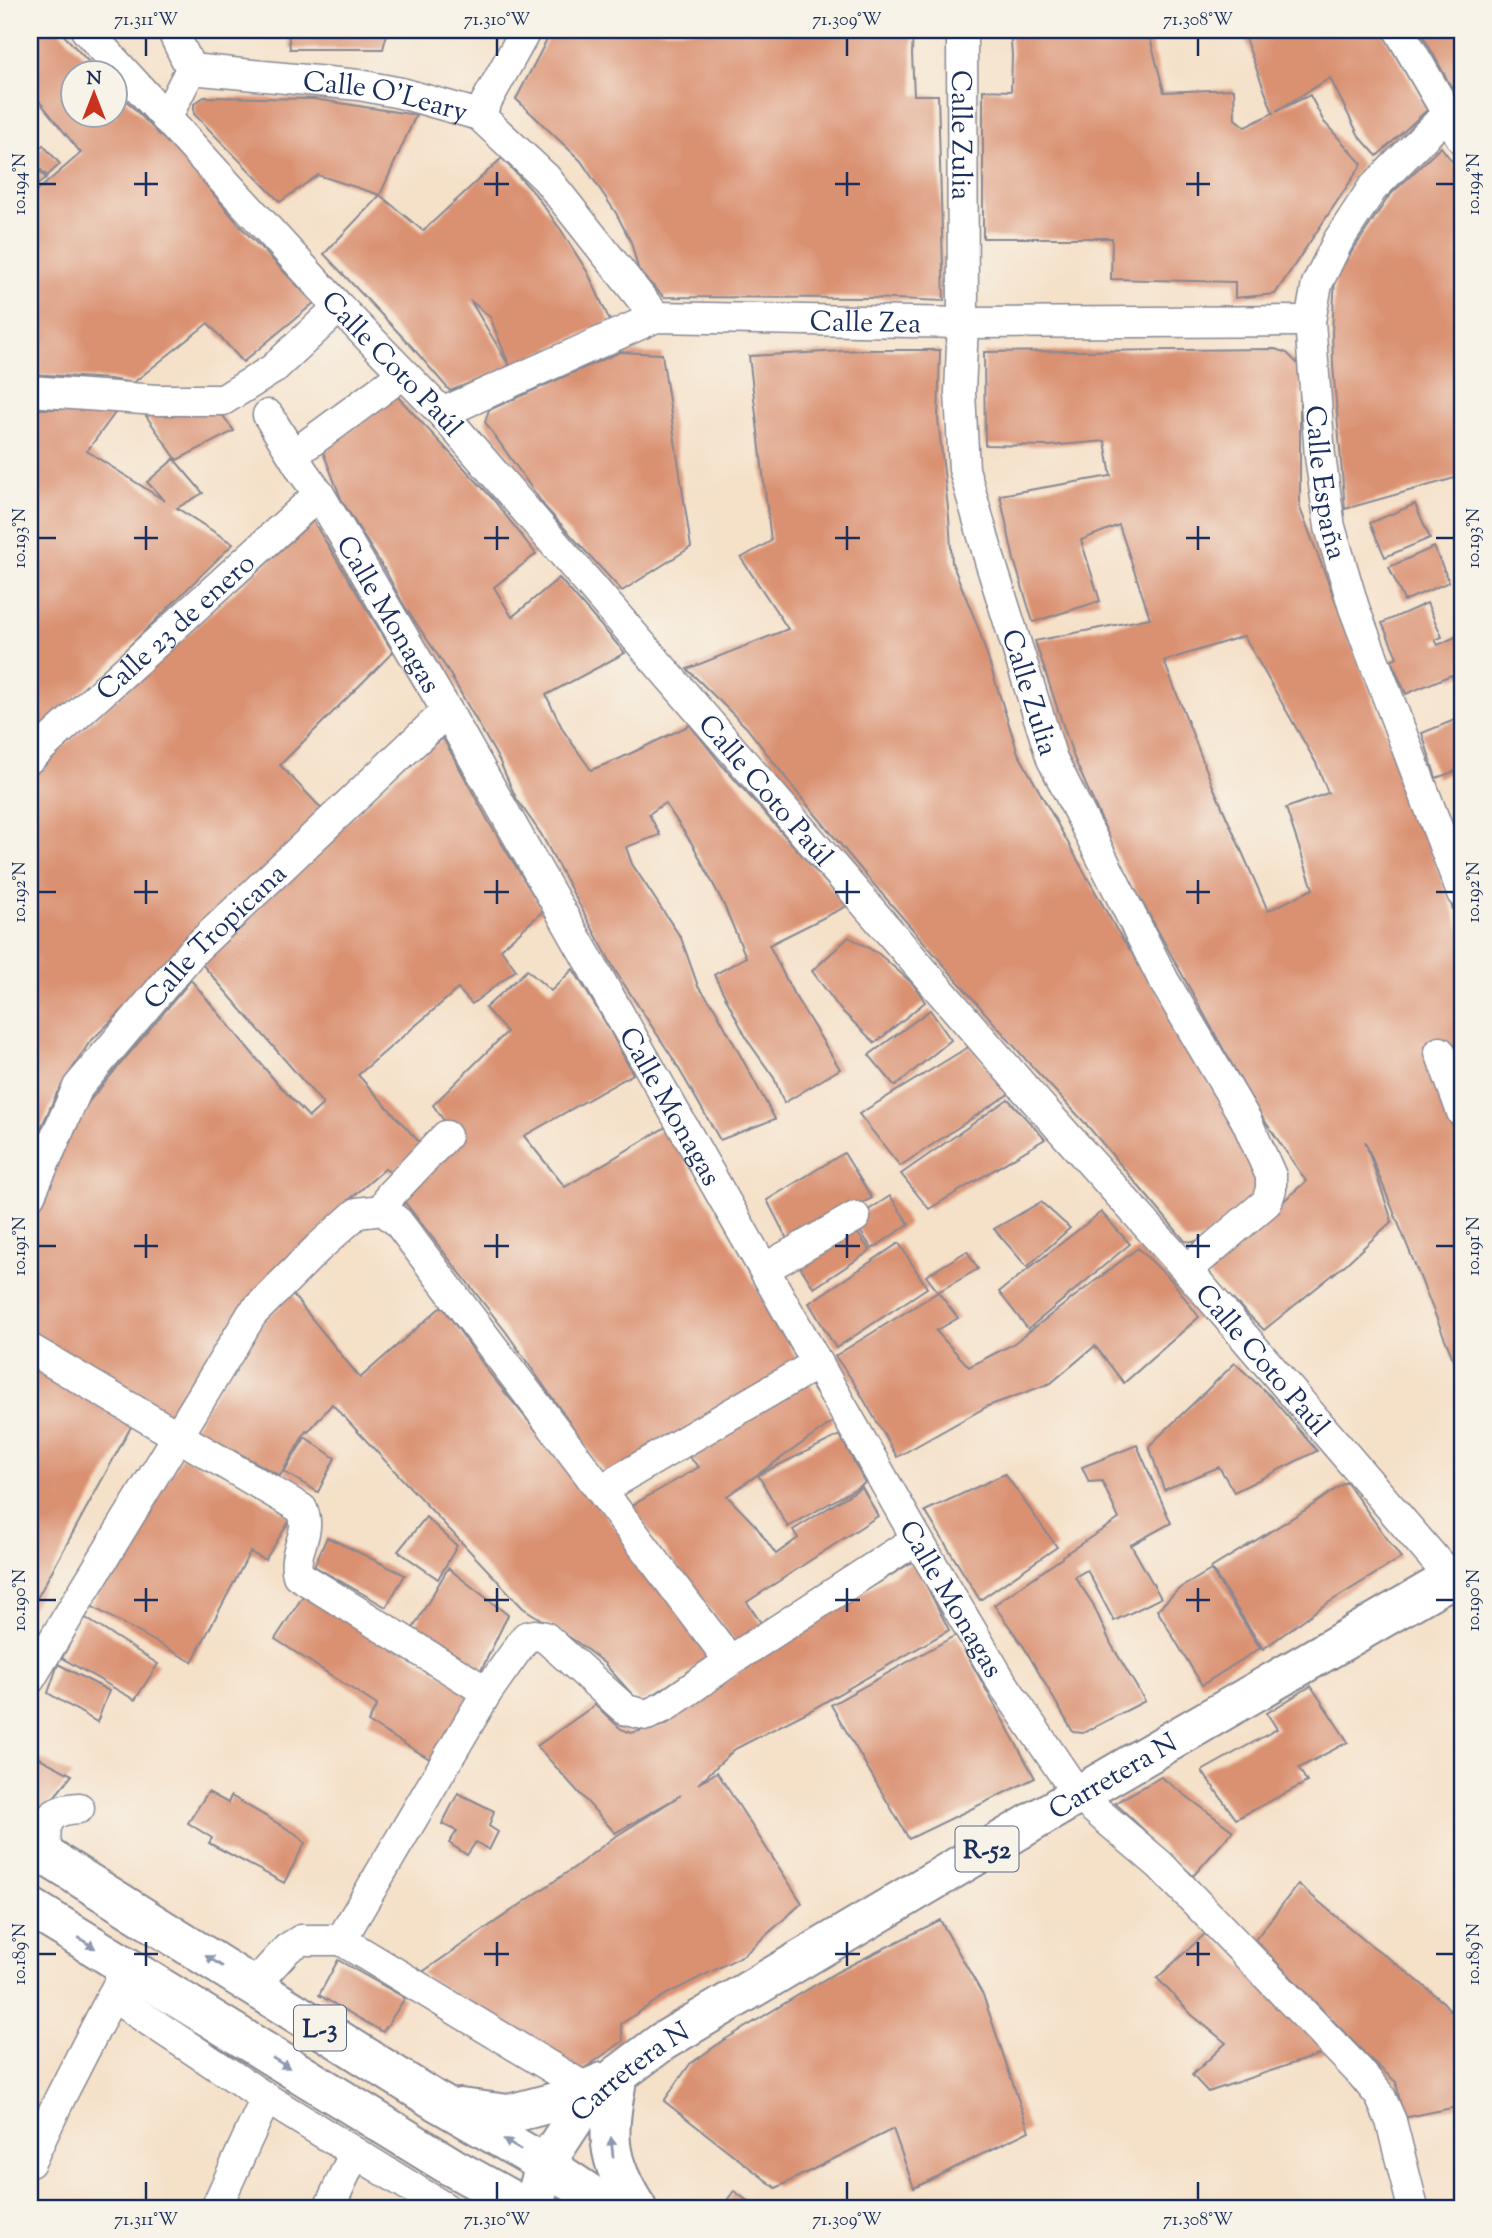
<svg xmlns="http://www.w3.org/2000/svg" width="1492" height="2238" viewBox="0 0 1492 2238" font-family="'Sorts Mill Goudy',serif">
  <rect width="100%" height="100%" fill="#f7f3e8"/>
  <filter id="ink" filterUnits="userSpaceOnUse"><feTurbulence type="fractalNoise" baseFrequency=".0143" numOctaves="2"/><feDisplacementMap in="SourceGraphic" scale="14" xChannelSelector="R" yChannelSelector="G"/><feConvolveMatrix kernelMatrix="1 2 1 2 8 2 1 2 1" color-interpolation-filters="sRGB"/></filter>
  <filter id="wash" filterUnits="userSpaceOnUse"><feTurbulence type="fractalNoise" baseFrequency=".00686" numOctaves="4" result="noise"/><feDisplacementMap in="SourceGraphic" scale="28" xChannelSelector="R" yChannelSelector="G"/><feGaussianBlur stdDeviation="1.57" result="paint"/><feColorMatrix in="noise" values="0 0 0 0 0 0 0 0 0 0 0 0 0 0 0 0 0 1.4 0 .05"/><feComposite in="paint" operator="in"/></filter>
  <g filter="url(#wash)">
    <rect width="100%" height="100%" fill="#f5e0c8"/>
    <g id="blocks">
      <g fill="#da9172" fill-rule="evenodd">
        <polygon points="43,30 59,30 100,74 74,74 74,116 116,116 116,90 193,169 240,226 314,303 243,362 208,323 133,383 110,379 30,374 30,341 33,337 30,333 30,197 81,153 30,90 30,41"/>
        <polygon points="288,30 388,30 383,49 290,49"/>
        <polygon points="552,30 913,30 912,54 914,95 938,95 944,301 870,298 664,297 639,272 631,242 616,213 581,161 516,99"/>
        <polygon points="1010,30 1148,30 1164,92 1234,89 1235,119 1245,127 1273,113 1242,30 1381,30 1427,110 1377,156 1359,136 1330,78 1276,111 1310,95 1324,122 1362,164 1275,294 1235,298 1235,282 1111,279 1112,238 983,238 983,90 1011,91 1012,55"/>
        <polygon points="1420,30 1462,30 1462,95 1450,85"/>
        <polygon points="204,97 314,99 416,115 380,195 318,175 280,202 194,114 194,104"/>
        <polygon points="43,145 60,164 47,176 30,158"/>
        <polygon points="1441,147 1462,174 1462,476 1345,509 1333,366 1332,332 1335,277 1389,196"/>
        <path d="M502,158l32,35 27,37 27,43 22,48 -100,46 -60,24 -38,-44 -88,-93 56,-59 43,36zM470,300l20,17 20,50z"/>
        <polygon points="30,161 46,178 32,190 30,188"/>
        <path d="M1275,349l12,4 13,13v142l162,425v448l-97,-240 27,80 -46,43 -82,66 -53,-52 -3,-9 98,-88 -50,-73 -135,-244 -47,-106 -39,-117 115,-23 -31,-93 -38,15 19,61 -67,21 -19,-62 -14,-65 111,-19 -6,-35 -56,5 -64,-1 -1,-93zM1244,636l72,127 12,30 -42,15 27,81 -45,22 -56,-127 -48,-123z"/>
        <polygon points="863,350 940,350 938,419 949,517 952,563 978,627 1018,753 1116,929 1157,991 1190,1048 1258,1174 1259,1195 1204,1238 1193,1242 1185,1241 1086,1124 1027,1061 870,880 800,796 746,727 687,669 788,629 741,558 771,541 749,356"/>
        <polygon points="620,352 662,354 691,547 622,591 545,507 485,422 489,410"/>
        <polygon points="397,396 492,498 536,554 494,587 512,617 559,578 625,653 546,695 563,730 591,770 619,759 690,725 721,764 847,906 769,945 793,993 840,1069 784,1103 774,1078 748,1041 714,975 746,957 723,903 694,847 665,803 649,814 660,835 626,847 632,864 681,938 698,986 714,1007 775,1119 720,1140 672,1057 616,972 541,834 516,798 499,760 447,669 402,602 386,572 342,501 323,452"/>
        <polygon points="30,409 118,409 87,451 165,501 147,482 174,459 203,493 177,508 233,544 104,671 30,738"/>
        <polygon points="219,410 234,431 177,460 146,416 160,413"/>
        <polygon points="1415,504 1430,538 1385,557 1370,523"/>
        <polygon points="313,521 393,652 280,765 324,811 89,1043 57,1093 30,1152 30,777"/>
        <polygon points="1434,547 1449,582 1404,601 1389,567"/>
        <polygon points="1427,603 1442,637 1435,640 1438,645 1462,634 1462,675 1453,679 1451,675 1406,694 1391,660 1397,657 1382,623"/>
        <polygon points="1462,717 1462,769 1436,778 1422,733"/>
        <polygon points="443,738 490,824 543,911 501,949 516,970 472,1004 458,989 358,1075 421,1144 392,1173 385,1169 348,1201 295,1258 175,1420 30,1332 30,1222 75,1118 191,980 277,1083 309,1117 323,1104 201,963 243,926 276,888 398,775"/>
        <polygon points="849,937 879,954 913,984 925,1002 875,1043 840,1009 812,971"/>
        <polygon points="573,969 607,1025 633,1074 524,1136 565,1187 666,1127 799,1363 610,1480 506,1332 400,1196 456,1138 433,1105 507,1032 485,1008 527,970 551,991"/>
        <polygon points="930,1010 951,1040 895,1086 869,1055"/>
        <polygon points="970,1046 1010,1093 900,1166 859,1114"/>
        <polygon points="1008,1099 1045,1139 929,1209 901,1174"/>
        <polygon points="844,1153 872,1198 787,1239 767,1200"/>
        <polygon points="890,1196 909,1224 872,1249 853,1220"/>
        <polygon points="1041,1202 1070,1228 1027,1267 994,1229"/>
        <polygon points="1101,1212 1130,1244 1028,1329 999,1292"/>
        <polygon points="851,1223 870,1251 814,1288 795,1259"/>
        <polygon points="899,1243 927,1288 836,1348 809,1303"/>
        <polygon points="1138,1248 1172,1281 1199,1317 1124,1383 1095,1346 1051,1383 988,1406 897,1457 853,1381 835,1356 938,1292 926,1276 967,1251 978,1269 938,1292 958,1318 936,1331 969,1367 1013,1344"/>
        <polygon points="292,1294 360,1378 442,1306 490,1374 681,1608 709,1658 644,1701 638,1701 604,1663 577,1642 523,1608 332,1404 308,1432 306,1431 280,1476 193,1428 254,1331"/>
        <polygon points="30,1362 132,1425 30,1611"/>
        <polygon points="1235,1363 1271,1397 1317,1451 1234,1492 1219,1467 1164,1490 1149,1446"/>
        <polygon points="804,1375 834,1421 727,1496 755,1525 776,1554 798,1538 793,1530 862,1487 878,1516 747,1602 763,1626 736,1643 631,1506 699,1467 684,1452"/>
        <polygon points="840,1435 865,1483 788,1527 758,1475"/>
        <polygon points="305,1437 335,1458 318,1492 284,1472"/>
        <polygon points="1137,1445 1171,1523 1131,1545 1161,1598 1114,1621 1087,1570 1075,1577 1093,1604 1111,1644 1145,1701 1083,1733 1073,1732 1024,1647 994,1605 1062,1558 1062,1556 1119,1519 1102,1481 1089,1482 1082,1467"/>
        <polygon points="182,1456 292,1517 265,1560 250,1552 192,1662 91,1606"/>
        <polygon points="1005,1474 1057,1547 980,1600 925,1511"/>
        <polygon points="1346,1482 1401,1558 1320,1608 1263,1649 1211,1568 1310,1507"/>
        <polygon points="426,1517 457,1546 438,1579 398,1551"/>
        <polygon points="327,1537 405,1575 386,1607 314,1566"/>
        <polygon points="914,1561 949,1630 811,1710 735,1749 698,1784 717,1772 802,1903 744,1955 665,1995 621,2024 623,2041 578,2073 421,1973 575,1867 613,1838 681,1795 615,1833 537,1746 595,1705 621,1729 631,1733 665,1725 773,1648"/>
        <polygon points="448,1568 508,1615 479,1675 411,1632"/>
        <polygon points="1211,1570 1260,1648 1202,1685 1157,1610 1180,1588"/>
        <polygon points="307,1590 471,1693 435,1762 368,1722 377,1705 275,1639"/>
        <polygon points="84,1617 158,1664 135,1700 62,1658"/>
        <polygon points="956,1635 1035,1778 909,1839 831,1705"/>
        <polygon points="58,1664 109,1691 97,1722 48,1693"/>
        <polygon points="1311,1686 1348,1742 1299,1768 1307,1782 1236,1819 1202,1771 1277,1729 1267,1713"/>
        <polygon points="30,1753 72,1775 33,1823 30,1821"/>
        <polygon points="1161,1777 1233,1831 1193,1876 1115,1803"/>
        <polygon points="208,1792 228,1803 231,1796 296,1834 305,1843 284,1883 209,1843 212,1838 188,1823"/>
        <polygon points="458,1793 494,1811 489,1826 498,1832 489,1850 476,1842 467,1855 449,1843 457,1831 442,1824"/>
        <polygon points="1298,1884 1364,1940 1406,1971 1443,2002 1462,2024 1462,2106 1403,2118 1396,2082 1370,2059 1255,1940"/>
        <polygon points="940,1920 983,1995 1029,2131 914,2188 893,2129 776,2188 664,2101 690,2064 724,2040 837,1972"/>
        <polygon points="1207,1932 1330,2051 1208,2092 1192,2075 1226,2043 1192,2015 1157,1978"/>
        <polygon points="338,1960 405,1998 383,2032 319,1995"/>
        <polygon points="734,2191 757,2208 721,2208"/>
      </g>
    </g>
  </g>
  <g filter="url(#ink)">
    <use href="#blocks" fill-opacity="0" stroke="#888893" stroke-width="2"/>
    <g fill="none" stroke-linecap="round" stroke-linejoin="round">
      <g stroke="#888893" stroke-width="33">
        <g id="minor">
          <path id="s1" d="M86,30l253,277 103,106 583,676 162,181 275,321"/>
          <path id="s2" d="M172,30l19,39 168,16 42,8 78,22 67,63 110,139"/>
          <path id="s3" d="M962,30l1,293 -3,69 4,77 26,92 62,198 112,222 82,139 25,56v13l-4,13 -80,68"/>
          <polyline points="1399,30 1462,139"/>
          <path id="s4" d="M1462,108l-15,6 -75,75 -34,52 -21,43 -7,37 10,135 10,71 24,81 108,285"/>
          <polyline points="479,115 526,30"/>
          <polyline points="166,118 191,69"/>
          <polyline points="30,391 157,400 223,400 273,369 339,307"/>
          <path id="s5" d="M442,413l214,-96 307,6 347,-2"/>
          <path id="s6" d="M268,415l35,57 16,22 128,217 470,828 84,142 77,114 82,70 200,207 20,24 11,25 22,87"/>
          <polyline points="293,455 403,374"/>
          <path id="s7" d="M30,758l289,-264"/>
          <polyline points="1440,1052 1462,1112"/>
          <path id="s8" d="M30,1195l48,-108 116,-137 253,-239"/>
          <polyline points="383,1210 391,1194 446,1136"/>
          <polyline points="764,1269 855,1217"/>
          <path d="M30,1349l272,160c11,25 -11,41 -4,66l189,117 -146,248h-40l-13,8 -34,37"/>
          <polyline points="601,1490 818,1363"/>
          <polyline points="30,1679 252,1314 318,1248 357,1213 383,1210 398,1222 730,1661"/>
          <polyline points="487,1692 526,1637 535,1635 545,1637 626,1710 647,1715 666,1706 730,1661 917,1539"/>
          <path d="M48,1857c-6,-31 -4,-47 31,-49"/>
          <polyline points="341,1940 587,2089"/>
          <polyline points="112,1996 266,2098 445,2208"/>
          <polyline points="30,2162 61,2096 120,1981"/>
          <polyline points="216,2208 266,2098"/>
          <polyline points="329,2208 354,2154"/>
        </g>
      </g>
      <g stroke="#888893" stroke-width="42">
        <g id="major">
          <polyline points="30,1846 436,2101 545,2164 611,2208"/>
          <polyline points="30,1907 452,2167 526,2208"/>
          <path d="M618,2075c-11,58 -14,82 19,133"/>
          <polyline points="460,2108 509,2114 555,2102 603,2082"/>
          <path id="s9" d="M533,2208l12,-44 36,-55 37,-34 44,-33 416,-247 384,-223"/>
        </g>
      </g>
      <use href="#minor" stroke="#fff" stroke-width="30"/>
      <use href="#major" stroke="#fff" stroke-width="38"/>
    </g>
    <defs><path id="oneway-solid" d="M-6-.8H1V-3.2L6.5 0L1 3.2V.8H-6Z" transform="scale(1.75)"/></defs>
    <g fill="#8d97ae">
      <use href="#oneway-solid" transform="translate(87 1943) rotate(33)"/>
      <use href="#oneway-solid" transform="translate(214 1961) rotate(-148)"/>
      <use href="#oneway-solid" transform="translate(281 2063) rotate(31)"/>
      <use href="#oneway-solid" transform="translate(512 2145) rotate(-150)"/>
      <use href="#oneway-solid" transform="translate(612 2147) rotate(-96)"/>
    </g>
  </g>
  <path fill="none" stroke="#1b2f5e" stroke-width="2.5" d="M146,38v18M497,38v18M847,38v18M1198,38v18M146,172v24M497,172v24M847,172v24M1198,172v24M38,184h18M134,184h24M484,184h25M835,184h25M1186,184h24M1436,184h18M146,526v24M497,526v24M847,526v24M1198,526v24M38,538h18M134,538h24M484,538h25M835,538h25M1186,538h24M1436,538h18M146,880v24M497,880v24M847,880v24M1198,880v24M38,892h18M134,892h24M484,892h25M835,892h25M1186,892h24M1436,892h18M146,1234v24M497,1234v24M847,1234v24M1198,1234v24M38,1246h18M134,1246h24M484,1246h25M835,1246h25M1186,1246h24M1436,1246h18M146,1588v24M497,1588v24M847,1588v24M1198,1588v24M38,1600h18M134,1600h24M484,1600h25M835,1600h25M1186,1600h24M1436,1600h18M146,1942v24M497,1942v24M847,1942v24M1198,1942v24M38,1954h18M134,1954h24M484,1954h25M835,1954h25M1186,1954h24M1436,1954h18M146,2182v18M497,2182v18M847,2182v18M1198,2182v18"/>
  <g text-anchor="middle" stroke-width="5" stroke-linejoin="round" paint-order="stroke">
    <g fill="#f7f3e8" stroke="#5d6a87" stroke-width="2">
      <rect x="955.5" y="1826.5" width="63" height="45" rx="5"/>
      <rect x="294" y="2005.5" width="52" height="45" rx="5"/>
    </g>
    <g font-size="26" font-weight="bold" fill="#1b2f5e">
      <text x="987" y="1858">R-52</text>
      <text x="320" y="2037">L-3</text>
    </g>
    <g font-size="28" fill="#1b2f5e" stroke="#f7f3e8">
      <text dy="10" stroke="none"><textPath href="#s2" startOffset="240">Calle O'Leary</textPath></text>
      <text dy="10" stroke="none"><textPath href="#s3" startOffset="105">Calle Zulia</textPath></text>
      <text dy="10" stroke="none"><textPath href="#s5" startOffset="444">Calle Zea</textPath></text>
      <text dy="10" stroke="none"><textPath href="#s1" startOffset="453">Calle Coto Paúl</textPath></text>
      <text dy="10" stroke="none"><textPath href="#s4" startOffset="432">Calle España</textPath></text>
      <text dy="10" stroke="none"><textPath href="#s6" startOffset="233">Calle Monagas</textPath></text>
      <text dy="10" stroke="none"><textPath href="#s7" startOffset="196">Calle 23 de enero</textPath></text>
      <text dy="10" stroke="none"><textPath href="#s3" startOffset="672">Calle Zulia</textPath></text>
      <text dy="10" stroke="none"><textPath href="#s1" startOffset="1020">Calle Coto Paúl</textPath></text>
      <text dy="10" stroke="none"><textPath href="#s8" startOffset="322">Calle Tropicana</textPath></text>
      <text dy="10" stroke="none"><textPath href="#s6" startOffset="800">Calle Monagas</textPath></text>
      <text dy="10" stroke="none"><textPath href="#s1" startOffset="1776">Calle Coto Paúl</textPath></text>
      <text dy="10" stroke="none"><textPath href="#s6" startOffset="1367">Calle Monagas</textPath></text>
      <text dy="10" stroke="none"><textPath href="#s9" startOffset="740">Carretera N</textPath></text>
      <text dy="10" stroke="none"><textPath href="#s9" startOffset="173">Carretera N</textPath></text>
    </g>
  </g>
  <rect width="1492" height="2238" fill="none" stroke="#f7f3e8" stroke-width="77"/>
  <g transform="translate(94 94)"><circle r="33" fill="#f7f3e8" stroke="#9fa5b1" stroke-width="2"/>
  <path d="M0-5L12 26L0 18L-12 26Z" fill="#c8321e"/>
  <text y="-10" font-size="19" font-weight="bold" text-anchor="middle" fill="#1b2f5e">N</text>
  </g>
  <rect x="38" y="38" width="1416" height="2162" fill="none" stroke="#1b2f5e" stroke-width="2.5"/>
  <g font-size="18" text-anchor="middle" fill="#1b2f5e">
    <text x="146" y="25">71.311°W</text>
    <text x="497" y="25">71.310°W</text>
    <text x="847" y="25">71.309°W</text>
    <text x="1198" y="25">71.308°W</text>
    <text transform="translate(19 184) rotate(-90)" y="6">10.194°N</text>
    <text transform="translate(1473 184) rotate(-90)" y="6">10.194°N</text>
    <text transform="translate(19 538) rotate(-90)" y="6">10.193°N</text>
    <text transform="translate(1473 538) rotate(-90)" y="6">10.193°N</text>
    <text transform="translate(19 892) rotate(-90)" y="6">10.192°N</text>
    <text transform="translate(1473 892) rotate(-90)" y="6">10.192°N</text>
    <text transform="translate(19 1246) rotate(-90)" y="6">10.191°N</text>
    <text transform="translate(1473 1246) rotate(-90)" y="6">10.191°N</text>
    <text transform="translate(19 1600) rotate(-90)" y="6">10.190°N</text>
    <text transform="translate(1473 1600) rotate(-90)" y="6">10.190°N</text>
    <text transform="translate(19 1954) rotate(-90)" y="6">10.189°N</text>
    <text transform="translate(1473 1954) rotate(-90)" y="6">10.189°N</text>
    <text x="146" y="2225">71.311°W</text>
    <text x="497" y="2225">71.310°W</text>
    <text x="847" y="2225">71.309°W</text>
    <text x="1198" y="2225">71.308°W</text>
  </g>
</svg>
